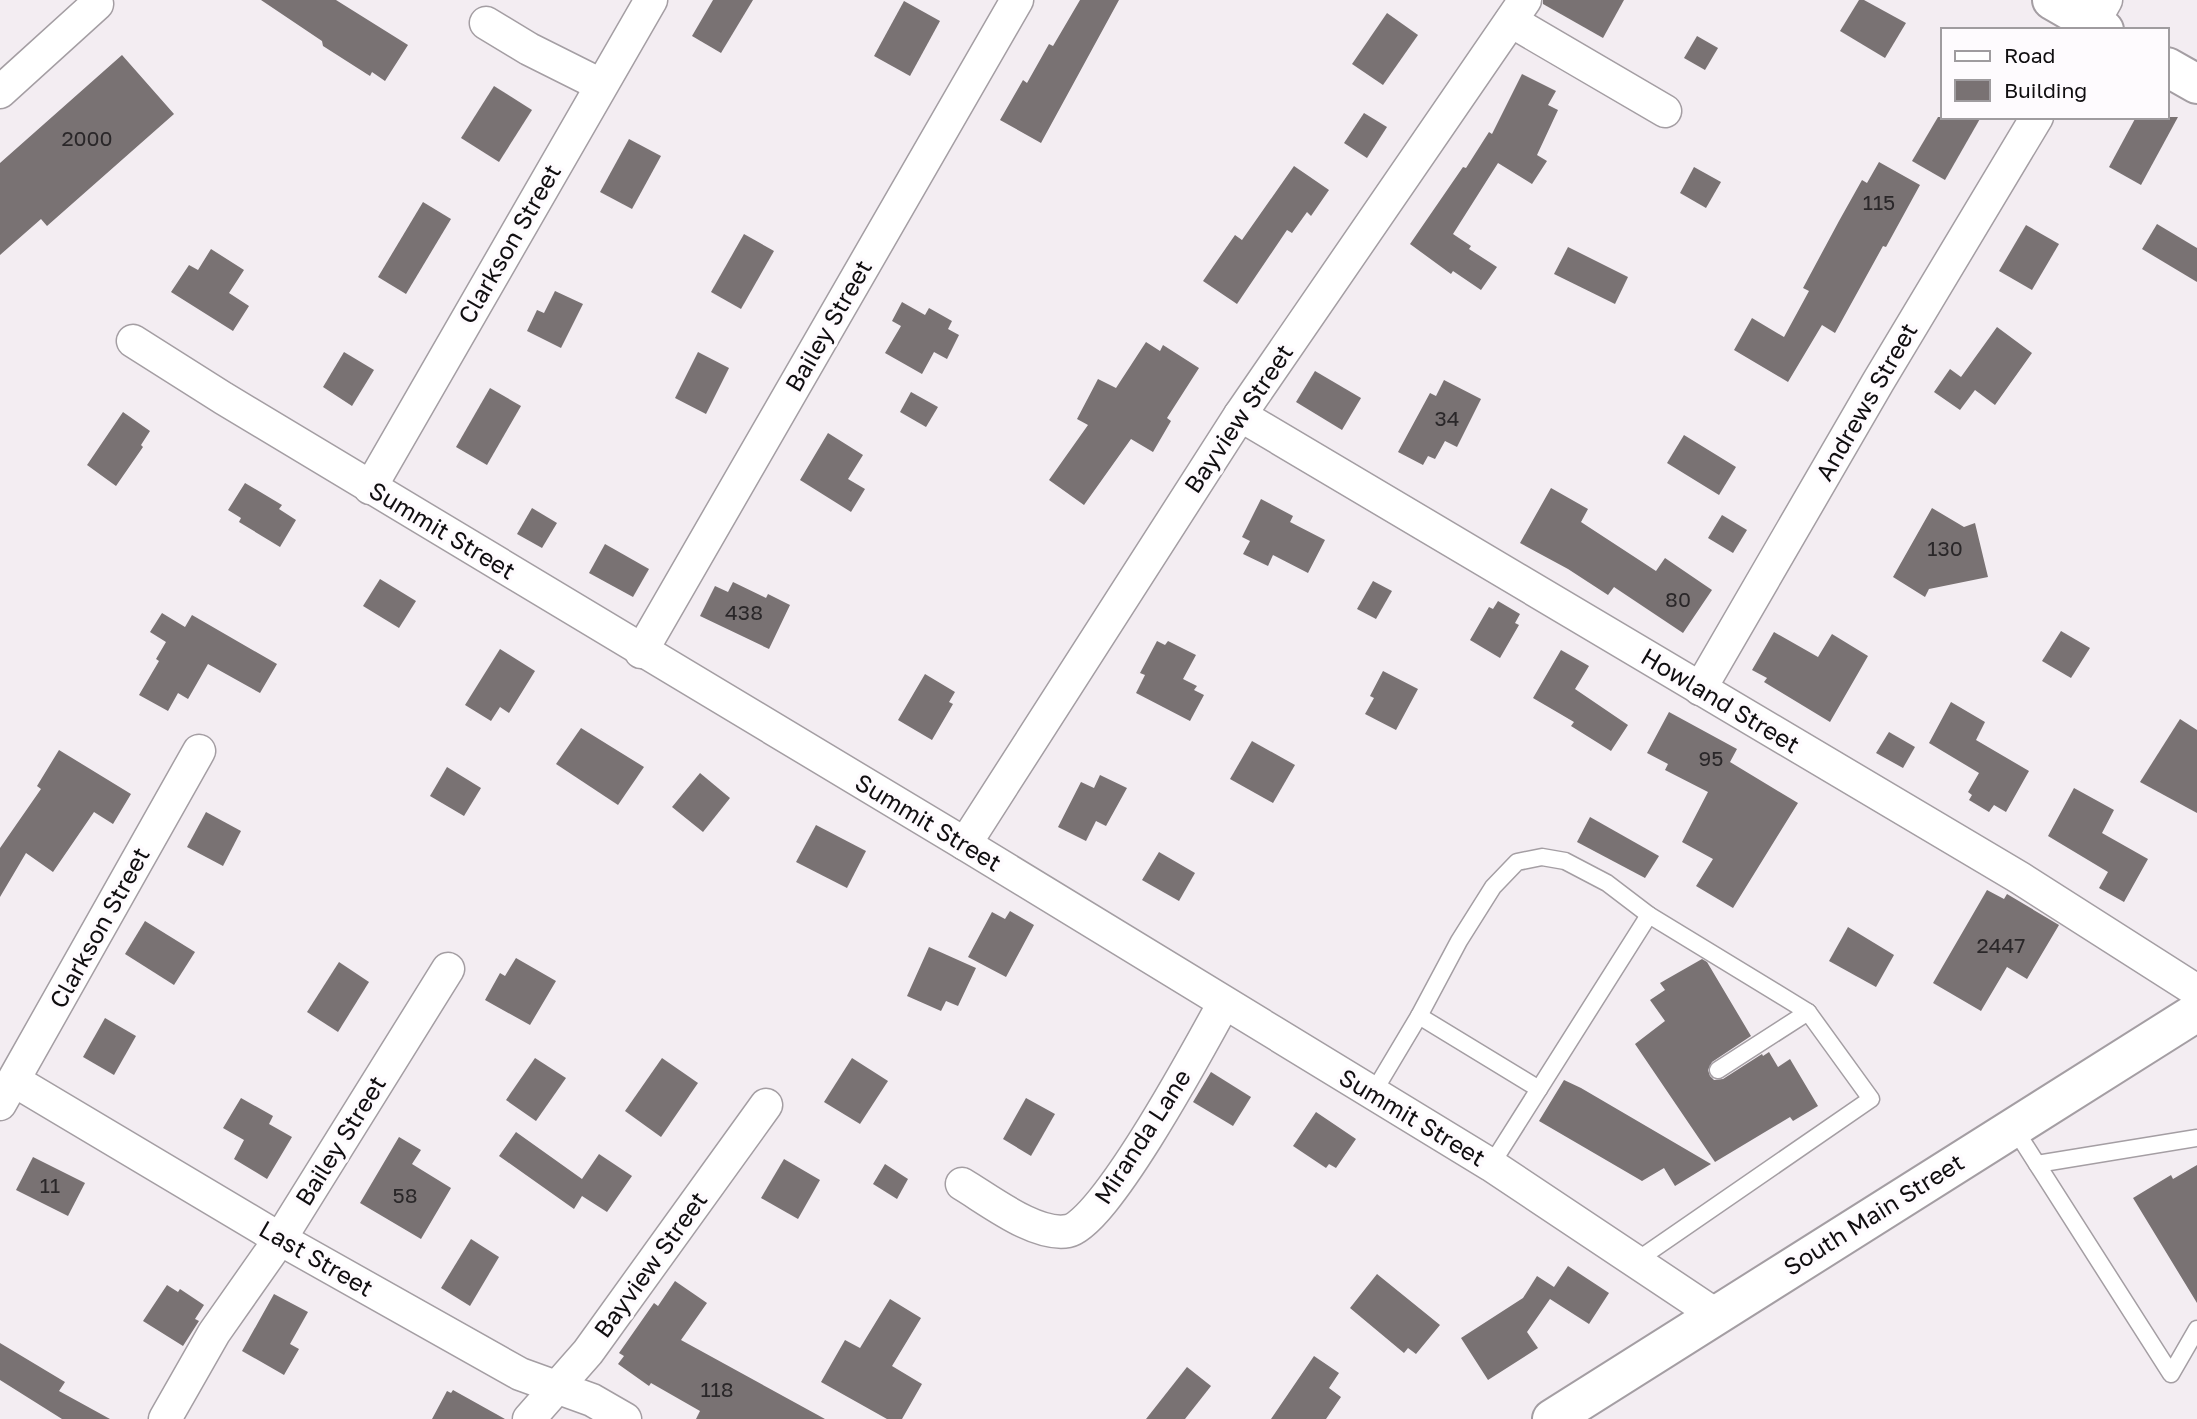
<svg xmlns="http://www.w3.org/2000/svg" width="2197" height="1419" viewBox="0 0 2197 1419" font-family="'Golos Text',sans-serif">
  <rect width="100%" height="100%" fill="#f3edf2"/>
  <g fill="#797273">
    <polygon points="261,0 336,0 408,45 385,81 372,72 370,76 323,46 322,41"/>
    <polygon points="713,0 753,0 721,53 692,36"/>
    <polygon points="1080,0 1119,0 1041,143 1000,120 1023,80 1027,83 1049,44 1053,46"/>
    <polygon points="1543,0 1624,0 1603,38 1543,4"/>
    <polygon points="1859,0 1864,0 1906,23 1885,58 1840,31"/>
    <polygon points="904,1 940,21 910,76 874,56"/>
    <polygon points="1387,13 1418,35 1383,85 1352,64"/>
    <polygon points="1697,36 1718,48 1705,70 1684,58"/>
    <polygon points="122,55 174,114 47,226 41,219 0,255 0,163"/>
    <polygon points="1522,74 1556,91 1548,105 1558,110 1537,155 1547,161 1532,184 1498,163 1453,234 1471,246 1469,249 1497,267 1481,290 1453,271 1451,274 1410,244 1463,167 1466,168 1489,132 1492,134"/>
    <polygon points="494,86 532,110 499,162 461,138"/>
    <polygon points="1364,113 1387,127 1367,158 1344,143"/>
    <polygon points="1938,117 1981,117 1945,180 1912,161"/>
    <polygon points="2136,117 2178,117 2141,185 2109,167"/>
    <polygon points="629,139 661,156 632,209 600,192"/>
    <polygon points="1879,162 1920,185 1886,247 1883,246 1835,333 1822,325 1788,382 1734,350 1752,318 1784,337 1809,291 1803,288 1839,221 1862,180 1867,183"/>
    <polygon points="1294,166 1329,190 1311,216 1307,212 1292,233 1287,230 1237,304 1203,281 1235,235 1242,240"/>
    <polygon points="1694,167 1721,182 1706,208 1680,193"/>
    <polygon points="423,202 451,219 406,294 378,277"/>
    <polygon points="2157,224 2197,248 2197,282 2142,249"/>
    <polygon points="2026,225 2059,244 2032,290 1999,271"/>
    <polygon points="744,234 774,251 741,309 711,292"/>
    <polygon points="1568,247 1628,277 1615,304 1554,274"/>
    <polygon points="211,249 244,270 229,293 249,306 233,331 171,292 189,265 198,270"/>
    <polygon points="555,291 583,304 561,348 527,331 537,310 544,313"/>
    <polygon points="902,302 925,315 929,308 952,321 948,329 959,335 947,359 934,352 922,374 885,353 901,326 892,321"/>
    <polygon points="1997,327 2032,353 1995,405 1975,390 1960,410 1934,392 1950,369 1961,377"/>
    <polygon points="1146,342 1160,351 1163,345 1199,368 1167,418 1171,421 1153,452 1131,439 1084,505 1049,480 1088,425 1077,419 1098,379 1116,388"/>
    <polygon points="344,352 374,370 352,406 323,387"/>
    <polygon points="698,352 729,368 706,414 675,398"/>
    <polygon points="1315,371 1361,398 1342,430 1296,402"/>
    <polygon points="1444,380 1481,399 1457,447 1445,441 1435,459 1428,456 1423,465 1398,452 1430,393 1436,396"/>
    <polygon points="490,388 521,406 487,465 456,447"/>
    <polygon points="911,392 938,407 926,427 900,412"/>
    <polygon points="123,412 150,431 141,445 143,447 116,486 87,465"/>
    <polygon points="828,433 863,455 848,479 865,489 851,512 800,480"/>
    <polygon points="1684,435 1736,467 1719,495 1667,463"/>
    <polygon points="245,483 282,505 279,509 296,520 280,547 239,522 241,518 228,510"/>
    <polygon points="1551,488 1588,509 1581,522 1656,571 1665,558 1712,590 1683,633 1614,587 1608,595 1568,569 1520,543"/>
    <polygon points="1261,499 1293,516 1290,522 1325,540 1308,573 1273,555 1268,566 1243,554 1250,541 1242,537"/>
    <polygon points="532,508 557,523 542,548 517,534"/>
    <polygon points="1932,508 1964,527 1975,523 1988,577 1929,589 1925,597 1893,577"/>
    <polygon points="1722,515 1747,530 1733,553 1708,538"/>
    <polygon points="605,544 649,569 633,597 589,573"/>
    <polygon points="380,579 416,601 399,628 363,606"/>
    <polygon points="1373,581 1392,591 1376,619 1357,609"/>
    <polygon points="733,582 766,598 768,594 790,605 769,649 700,616 715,586 728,592"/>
    <polygon points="1498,601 1520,614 1515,623 1519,625 1500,658 1470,640 1489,607 1493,609"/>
    <polygon points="162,613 185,627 192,615 277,664 260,693 208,664 188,699 178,693 168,711 139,695 159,661 156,659 166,642 150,632"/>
    <polygon points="2061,631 2090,648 2071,678 2042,661"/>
    <polygon points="1774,632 1818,657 1832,634 1868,656 1830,722 1764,682 1767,678 1752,670"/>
    <polygon points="1157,641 1165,645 1168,641 1196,655 1183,679 1197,686 1194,690 1204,695 1190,721 1136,693 1145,675 1140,673"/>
    <polygon points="500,649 535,671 509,713 500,707 491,721 465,705"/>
    <polygon points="1561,650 1589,666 1575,689 1628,725 1611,751 1571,726 1574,722 1533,698"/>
    <polygon points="1383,671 1418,689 1396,730 1365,714 1374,698 1370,696"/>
    <polygon points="925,674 955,692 949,702 953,704 932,740 898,720"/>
    <polygon points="1951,702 1985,722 1976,740 2029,771 2006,812 1994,805 1989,812 1969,800 1972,795 1968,792 1979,773 1929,743"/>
    <polygon points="1669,712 1737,749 1730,762 1798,803 1733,908 1696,886 1713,859 1682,842 1708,792 1665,770 1668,764 1647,753"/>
    <polygon points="2180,719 2197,730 2197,813 2140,782"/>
    <polygon points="581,728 644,767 618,805 556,764"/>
    <polygon points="1889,732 1915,747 1903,768 1876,753"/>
    <polygon points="1252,741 1295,765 1273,803 1230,779"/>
    <polygon points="59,750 131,794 113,824 94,812 53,872 26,853 0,897 0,848 41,789 37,786"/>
    <polygon points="447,767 481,788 464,816 430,796"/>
    <polygon points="700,773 730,798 703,832 672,807"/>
    <polygon points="1100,775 1127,788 1106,826 1096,821 1086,841 1058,827 1081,782 1094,788"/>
    <polygon points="2074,788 2114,810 2102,833 2148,859 2124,902 2099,888 2108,872 2048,836"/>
    <polygon points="206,812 241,831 223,866 187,847"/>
    <polygon points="1590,817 1659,856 1645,878 1577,842"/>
    <polygon points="816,825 866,851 847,888 796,862"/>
    <polygon points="1159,852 1195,873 1179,901 1142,880"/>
    <polygon points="1987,890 2004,899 2007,894 2059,925 2027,979 2007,967 1981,1011 1933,983"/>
    <polygon points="1010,911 1034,925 1006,977 968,957 992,912 1005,919"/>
    <polygon points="145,921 195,952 174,985 125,954"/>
    <polygon points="1848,927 1894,955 1876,987 1829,961"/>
    <polygon points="929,947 976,968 958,1006 946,1001 941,1011 907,996"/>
    <polygon points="516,958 556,981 530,1025 485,1000 500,973 505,976"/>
    <polygon points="1702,959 1707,962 1751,1036 1712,1062 1708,1070 1710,1076 1714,1080 1723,1079 1762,1054 1763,1056 1769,1052 1778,1067 1790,1059 1818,1106 1793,1121 1790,1117 1715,1162 1635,1044 1665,1021 1650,1000 1665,990 1660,983"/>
    <polygon points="339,962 369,982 338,1032 307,1012"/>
    <polygon points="105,1018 136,1036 114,1075 83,1057"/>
    <polygon points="535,1058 566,1078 536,1121 506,1100"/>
    <polygon points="662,1058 698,1083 661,1137 625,1111"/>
    <polygon points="852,1058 888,1081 860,1124 824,1102"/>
    <polygon points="1211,1072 1251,1097 1233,1126 1193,1102"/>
    <polygon points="1564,1080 1581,1088 1711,1164 1675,1186 1664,1168 1642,1181 1539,1121"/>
    <polygon points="241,1098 273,1116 269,1124 292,1137 267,1179 234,1159 244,1140 223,1128"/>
    <polygon points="1026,1098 1055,1114 1031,1156 1003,1139"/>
    <polygon points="1316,1112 1356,1139 1336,1168 1329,1164 1326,1168 1293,1146"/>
    <polygon points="516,1132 582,1179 599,1154 632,1176 607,1212 582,1196 574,1209 499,1156"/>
    <polygon points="399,1137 421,1150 412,1164 451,1188 421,1239 360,1203"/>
    <polygon points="33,1157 85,1183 68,1216 16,1190"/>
    <polygon points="784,1159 820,1180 798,1219 761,1198"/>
    <polygon points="885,1164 908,1179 897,1199 873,1184"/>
    <polygon points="2197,1165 2197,1303 2133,1198 2171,1175 2173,1179"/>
    <polygon points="471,1239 499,1257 470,1306 441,1288"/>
    <polygon points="1568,1266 1609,1293 1589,1324 1550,1299 1527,1332 1538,1348 1488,1380 1461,1338 1523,1298 1537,1276 1554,1287"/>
    <polygon points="1377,1274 1440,1325 1416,1354 1408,1348 1404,1353 1350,1308"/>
    <polygon points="675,1281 707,1303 681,1340 825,1419 696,1419 700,1411 651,1383 649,1386 618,1364 624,1356 619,1353 654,1303 658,1306"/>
    <polygon points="167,1285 178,1292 180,1289 204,1305 195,1319 199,1321 183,1346 143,1321"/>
    <polygon points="274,1294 308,1312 290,1344 299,1349 284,1375 242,1351"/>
    <polygon points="890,1299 921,1318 892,1366 922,1384 902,1419 887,1419 821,1382 845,1340 860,1348"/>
    <polygon points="0,1343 65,1382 59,1391 110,1419 62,1419 0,1380"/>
    <polygon points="1314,1356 1339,1373 1329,1388 1341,1397 1326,1419 1271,1419"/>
    <polygon points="1187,1367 1211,1386 1185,1419 1146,1419"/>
    <polygon points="453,1390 505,1419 432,1419 447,1391 451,1393"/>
  </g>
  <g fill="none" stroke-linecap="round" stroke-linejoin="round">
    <g stroke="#a49ea3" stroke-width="19">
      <g id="lane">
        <polyline points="1419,1016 1539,1089"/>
        <polyline points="1718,1070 1808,1012"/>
        <polyline points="1373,1093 1419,1016 1459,941 1493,887 1517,862 1542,857 1565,861 1607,883 1649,915"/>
        <polyline points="2014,1128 2171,1374 2197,1329"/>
        <polyline points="2037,1164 2197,1138"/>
        <polyline points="1491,1165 1649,915 1808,1012 1871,1099 1636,1261"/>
      </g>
    </g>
    <g stroke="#a49ea3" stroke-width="35">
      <g id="street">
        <polyline points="1511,21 1665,111"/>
        <polyline points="486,23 529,49 601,85"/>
        <polyline points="2089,30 2106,0"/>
        <polyline points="0,92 97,4"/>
        <polyline points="133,341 223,398 965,844 1491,1165 1716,1315"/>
        <polyline points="1240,415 2020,878 2197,991"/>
        <polyline points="370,488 651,0"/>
        <polyline points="641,652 1017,0"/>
        <polyline points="1700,689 1878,382 2037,117"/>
        <polyline points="965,844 1240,415 1525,0"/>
        <polyline points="15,1081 280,1239 520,1374 592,1400 625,1419"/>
        <polyline points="0,1104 199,751"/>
        <path d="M962,1184c27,16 74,53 106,47 37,-7 134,-188 156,-228"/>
        <polyline points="165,1419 214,1333 280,1239 448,969"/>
        <polyline points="529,1419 588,1352 766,1105"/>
      </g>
    </g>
    <g stroke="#a49ea3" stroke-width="42">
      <g id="secondary">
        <polyline points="2052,0 2104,30"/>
        <polyline points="2167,67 2197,84"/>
        <polyline points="1552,1419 2197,1012"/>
      </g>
    </g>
    <use href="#lane" stroke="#fff" stroke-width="16"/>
    <use href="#street" stroke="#fff" stroke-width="32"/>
    <use href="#secondary" stroke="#fff" stroke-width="38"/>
  </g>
  <g text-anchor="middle" stroke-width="7" stroke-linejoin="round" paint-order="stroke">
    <g font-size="21" fill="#2a2729">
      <text x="87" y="146">2000</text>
      <text x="1879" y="210">115</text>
      <text x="1447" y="426">34</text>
      <text x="1945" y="556">130</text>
      <text x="1678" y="607">80</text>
      <text x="744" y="620">438</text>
      <text x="1711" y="766">95</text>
      <text x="2001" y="953">2447</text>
      <text x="50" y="1193">11</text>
      <text x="405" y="1203">58</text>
      <text x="717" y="1397">118</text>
    </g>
    <g font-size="24" fill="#100e10" stroke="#fefbfe">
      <text transform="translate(510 244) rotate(-60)" y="8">Clarkson Street</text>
      <text transform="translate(829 326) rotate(-60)" y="8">Bailey Street</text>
      <text transform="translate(1867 402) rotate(-60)" y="8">Andrews Street</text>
      <text transform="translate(1239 419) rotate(-56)" y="8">Bayview Street</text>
      <text transform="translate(442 531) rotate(31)" y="8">Summit Street</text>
      <text transform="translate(1720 701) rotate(31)" y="8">Howland Street</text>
      <text transform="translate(928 823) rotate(31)" y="8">Summit Street</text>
      <text transform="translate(100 928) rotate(-61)" y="8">Clarkson Street</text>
      <text transform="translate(1412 1118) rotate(31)" y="8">Summit Street</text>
      <text transform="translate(1143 1137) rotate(-57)" y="8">Miranda Lane</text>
      <text transform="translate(341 1141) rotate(-58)" y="8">Bailey Street</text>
      <text transform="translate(1874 1215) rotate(-32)" y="8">South Main Street</text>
      <text transform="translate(316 1259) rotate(30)" y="8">Last Street</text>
      <text transform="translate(651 1265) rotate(-54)" y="8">Bayview Street</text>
    </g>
  </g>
  <rect x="1941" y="28" width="228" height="91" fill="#fefbfe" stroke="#9f9c9f" stroke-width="2"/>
  <rect x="1955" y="51" width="35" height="10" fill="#ffffff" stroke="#9f9c9f" stroke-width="2"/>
  <text x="2004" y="63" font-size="21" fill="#100e10">Road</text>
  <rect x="1955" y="80" width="35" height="21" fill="#797273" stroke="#9f9c9f" stroke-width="2"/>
  <text x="2004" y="98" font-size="21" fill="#100e10">Building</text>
</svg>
